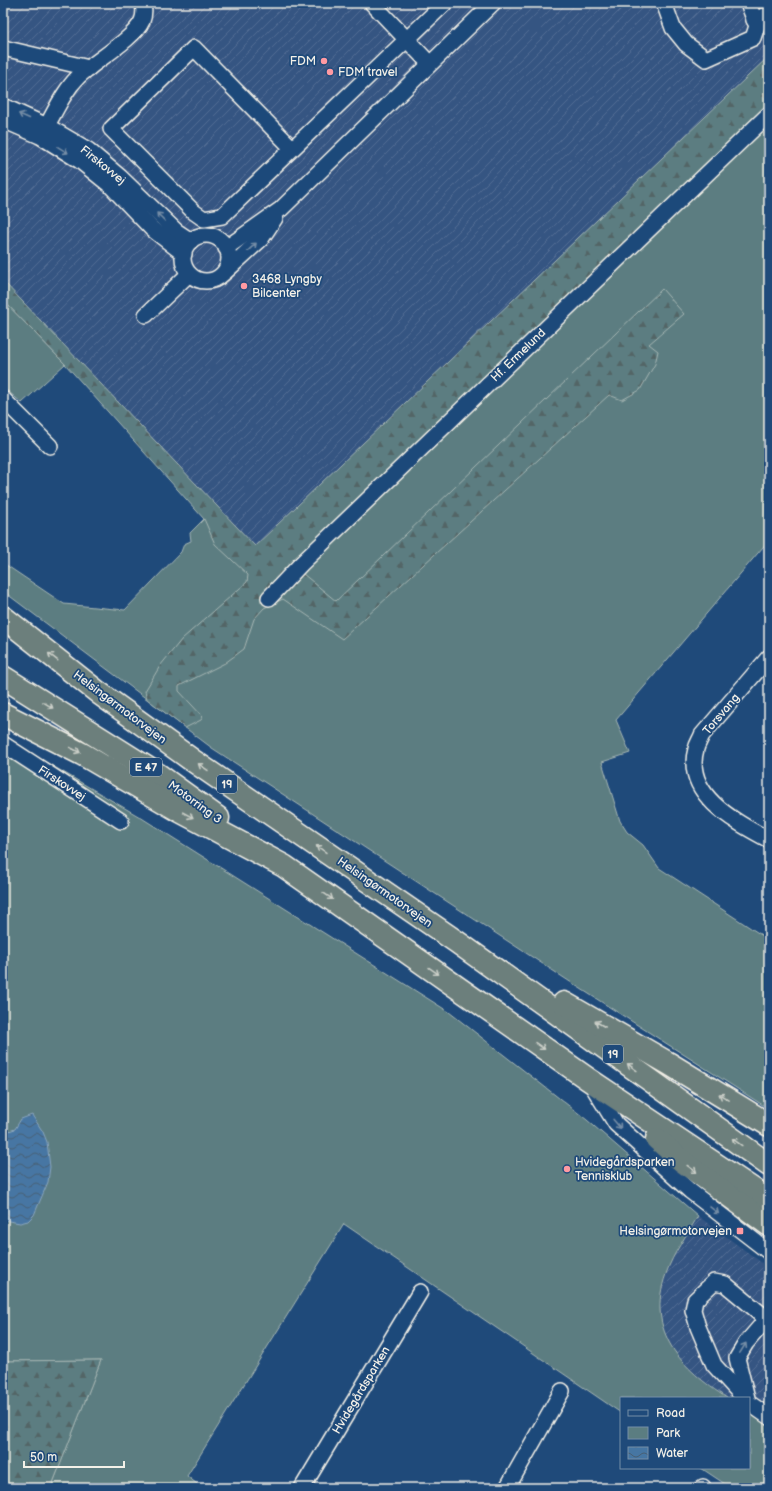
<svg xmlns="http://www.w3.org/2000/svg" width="772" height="1491" viewBox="0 0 772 1491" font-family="'Balsamiq Sans',sans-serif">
  <defs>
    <pattern id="industrial-furrows" width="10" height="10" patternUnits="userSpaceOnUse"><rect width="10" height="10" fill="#345482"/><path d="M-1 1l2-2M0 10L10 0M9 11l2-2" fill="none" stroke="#526d94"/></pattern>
    <pattern id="forest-firs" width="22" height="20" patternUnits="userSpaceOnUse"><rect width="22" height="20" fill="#5b7d81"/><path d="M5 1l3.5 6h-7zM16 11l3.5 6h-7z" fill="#536566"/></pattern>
    <pattern id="water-waves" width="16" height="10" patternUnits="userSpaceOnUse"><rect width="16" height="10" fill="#4676a3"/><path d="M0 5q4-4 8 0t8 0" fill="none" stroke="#485f74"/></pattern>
  </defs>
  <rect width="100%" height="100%" fill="#1f4a7a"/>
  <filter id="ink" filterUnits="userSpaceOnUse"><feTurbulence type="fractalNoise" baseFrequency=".025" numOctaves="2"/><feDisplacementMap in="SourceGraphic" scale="8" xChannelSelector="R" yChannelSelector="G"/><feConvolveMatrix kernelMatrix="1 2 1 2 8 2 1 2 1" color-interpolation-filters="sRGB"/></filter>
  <g filter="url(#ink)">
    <g fill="url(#industrial-furrows)">
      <polygon points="3,3 769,3 769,56 255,546 3,281"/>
      <polygon points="698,1216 769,1268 769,1425 749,1412 749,1398 727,1398 697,1377 683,1363 674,1352 666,1337 660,1314 661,1290 666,1274 672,1259"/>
    </g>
    <g fill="#5b7d81" stroke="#a8b7b4">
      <polygon points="769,114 769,540 616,720 630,753 602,762 620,821 627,832 643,845 659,868 769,940 769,1109 578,987 212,748 3,591 3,563 64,604 125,610 181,552 184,544 191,541 190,533 204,519 278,580"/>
      <polygon points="3,300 65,364 22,403 3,387"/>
      <path d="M3,737l137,80 309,195 138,108 111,96c-11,19 -25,37 -32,58 -21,58 16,95 61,124h-106v15l-277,-189 -157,252 15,12h-151l50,-128 -98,1z"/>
      <polygon points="749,1412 769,1425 769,1488 731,1488 701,1468 749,1468"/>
    </g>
    <g fill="url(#forest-firs)" stroke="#a8b7b4">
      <polygon points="769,56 769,108 737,140 479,382 279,578 297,569 336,601 662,289 684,314 649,344 658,351 655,364 640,390 622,400 609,395 342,639 283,599 264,608 254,619 244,649 225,663 179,686 179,691 203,717 201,720 185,728 147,699 145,691 160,666 182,639 247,582 248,575 215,544 204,519 65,364 3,300 3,281 255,546"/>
      <polygon points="101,1360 51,1488 3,1488 3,1361"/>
    </g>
    <polygon fill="url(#water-waves)" stroke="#8ca7bf" points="32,1115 43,1132 47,1142 50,1167 48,1182 34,1215 28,1221 20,1223 3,1220 3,1133 15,1129 21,1119"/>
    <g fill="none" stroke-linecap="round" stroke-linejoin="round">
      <g stroke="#f4f1e8" stroke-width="18">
        <g id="minor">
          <polyline points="372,3 429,63"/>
          <polyline points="664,3 673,28 686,44 706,59 753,38 757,26 748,3"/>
          <polyline points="754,20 769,14"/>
          <polyline points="3,48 89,68"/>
          <polyline points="3,106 47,126 88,150 120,177 176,231 191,241"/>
          <polyline points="3,120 40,136 80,161 111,186 152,229 184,254"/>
          <path d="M42,134c12,-19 20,-41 36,-57 15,-15 56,-38 64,-56 2,-5 2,-13 1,-18"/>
          <polyline points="292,148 194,48 111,129 194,212 204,219 222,216 445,3"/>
          <circle cx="206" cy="258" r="23"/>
          <polyline points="226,248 281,209 493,3"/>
          <polyline points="225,272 261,239 275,218"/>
          <polyline points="146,315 189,274"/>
          <polyline points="3,399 50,446"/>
          <polyline points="269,598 301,564 769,114"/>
          <path d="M769,657l-67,78c-2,5 -5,9 -6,14 -13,46 40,73 73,91"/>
          <polyline points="3,744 121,821"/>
          <polyline points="592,1085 616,1124 690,1191 769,1252"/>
          <polyline points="744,1398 714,1365 698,1327 693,1310 695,1300 714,1282 725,1284 760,1313 764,1322 746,1343 737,1358 747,1398"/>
          <polyline points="749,1403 769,1417"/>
          <polyline points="302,1488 420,1292"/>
          <polyline points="507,1488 562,1391"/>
          <polyline points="702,1488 703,1487"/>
        </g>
      </g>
      <g stroke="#f4f1e8" stroke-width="25">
        <g id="highway">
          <polyline points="3,617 99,693 192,760 457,942 769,1165"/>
          <polyline points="3,677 157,774 218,818"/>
          <polyline points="3,714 82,754 180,811 284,866 588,1079 769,1200"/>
          <polyline points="564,1003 668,1063 769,1125"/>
          <polyline points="657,1139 683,1162 769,1225"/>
        </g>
      </g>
      <use href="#minor" stroke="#1f4a7a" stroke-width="15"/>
      <use href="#highway" stroke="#6c7f7c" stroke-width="22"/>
    </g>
    <defs><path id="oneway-shaft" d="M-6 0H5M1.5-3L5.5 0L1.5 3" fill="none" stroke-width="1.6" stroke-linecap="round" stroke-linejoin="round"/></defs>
    <g stroke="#748da6">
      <use href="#oneway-shaft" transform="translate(24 116) rotate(-156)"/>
      <use href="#oneway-shaft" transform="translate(63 150) rotate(31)"/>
      <use href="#oneway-shaft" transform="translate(161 217) rotate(-135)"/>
      <use href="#oneway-shaft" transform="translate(252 247) rotate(-43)"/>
      <use href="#oneway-shaft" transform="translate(617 1124) rotate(50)"/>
      <use href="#oneway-shaft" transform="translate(714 1210) rotate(38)"/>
      <use href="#oneway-shaft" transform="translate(743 1348) rotate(-58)"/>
    </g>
    <g stroke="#cbcfc8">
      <use href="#oneway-shaft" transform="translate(53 657) rotate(-142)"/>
      <use href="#oneway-shaft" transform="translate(48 705) rotate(32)"/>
      <use href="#oneway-shaft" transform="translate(75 750) rotate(27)"/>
      <use href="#oneway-shaft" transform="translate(203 767) rotate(-145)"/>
      <use href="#oneway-shaft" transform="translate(188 815) rotate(28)"/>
      <use href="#oneway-shaft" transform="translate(321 849) rotate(-145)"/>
      <use href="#oneway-shaft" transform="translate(328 896) rotate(35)"/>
      <use href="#oneway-shaft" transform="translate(434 971) rotate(35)"/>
      <use href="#oneway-shaft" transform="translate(600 1024) rotate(-150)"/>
      <use href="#oneway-shaft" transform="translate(540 1046) rotate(35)"/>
      <use href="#oneway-shaft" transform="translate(632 1067) rotate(-144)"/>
      <use href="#oneway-shaft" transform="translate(724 1097) rotate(-149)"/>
      <use href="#oneway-shaft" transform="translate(737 1142) rotate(-144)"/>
      <use href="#oneway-shaft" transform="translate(692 1169) rotate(36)"/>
    </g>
  </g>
  <g fill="#ff9aa2" stroke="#1f4a7a" stroke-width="1.5">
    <circle cx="324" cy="61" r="4"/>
    <circle cx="330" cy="72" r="4"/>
    <circle cx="244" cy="286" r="4"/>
    <circle cx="567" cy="1169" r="4"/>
    <rect x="736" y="1227" width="8" height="8" rx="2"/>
  </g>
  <g text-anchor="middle" stroke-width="3.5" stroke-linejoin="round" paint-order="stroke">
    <g fill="#1f4a7a" stroke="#b4bfc7" stroke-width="1">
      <rect x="130" y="758" width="32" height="18" rx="3"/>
      <rect x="217" y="775" width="20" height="18" rx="3"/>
      <rect x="603" y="1045" width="20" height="18" rx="3"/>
    </g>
    <g font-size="11" font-weight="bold" fill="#f4f1e8">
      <text x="146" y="771">E 47</text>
      <text x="227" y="788">19</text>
      <text x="613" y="1058">19</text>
    </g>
    <g font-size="12" fill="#f4f1e8" stroke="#1f4a7a" text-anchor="start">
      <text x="316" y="65" text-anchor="end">FDM</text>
      <text x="338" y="76">FDM travel</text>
      <text x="252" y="283">3468 Lyngby<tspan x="252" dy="14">Bilcenter</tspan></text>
      <text x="575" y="1166">Hvidegårdsparken<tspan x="575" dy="14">Tennisklub</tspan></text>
      <text x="732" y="1235" text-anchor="end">Helsingørmotorvejen</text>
    </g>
    <g font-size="12" fill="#f4f1e8" stroke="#1f4a7a">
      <text transform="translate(103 165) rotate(39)" y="4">Firskovvej</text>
      <text transform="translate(518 355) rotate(-44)" y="4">Hf. Ermelund</text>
      <text transform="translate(120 707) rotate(37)" y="4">Helsingørmotorvejen</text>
      <text transform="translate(721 714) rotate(-50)" y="4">Torsvang</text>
      <text transform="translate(62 783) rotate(33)" y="4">Firskovvej</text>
      <text transform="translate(195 802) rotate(36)" y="4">Motorring 3</text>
      <text transform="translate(385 892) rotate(35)" y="4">Helsingørmotorvejen</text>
      <text transform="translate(361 1390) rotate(-59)" y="4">Hvidegårdsparken</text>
    </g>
  </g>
  <rect width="772" height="1491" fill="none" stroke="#1f4a7a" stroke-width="16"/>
  <rect x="8" y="8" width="756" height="1475" fill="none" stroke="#f4f1e8" stroke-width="1.5" filter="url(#ink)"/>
  <rect x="620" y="1397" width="130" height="72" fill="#1f4a7a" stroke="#748da6"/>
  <rect x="628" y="1410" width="20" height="6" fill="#1f4a7a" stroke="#748da6"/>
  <text x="656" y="1417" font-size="12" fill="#f4f1e8">Road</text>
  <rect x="628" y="1427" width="20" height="12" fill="#5b7d81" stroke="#748da6"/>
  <text x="656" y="1437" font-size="12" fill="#f4f1e8">Park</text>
  <rect x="628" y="1447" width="20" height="12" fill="url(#water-waves)" stroke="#748da6"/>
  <text x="656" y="1457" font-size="12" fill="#f4f1e8">Water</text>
  <path d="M24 1461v6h100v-6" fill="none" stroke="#f4f1e8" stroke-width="2"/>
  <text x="30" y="1461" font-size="12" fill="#f4f1e8" stroke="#1f4a7a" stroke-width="3" paint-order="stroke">50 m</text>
</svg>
